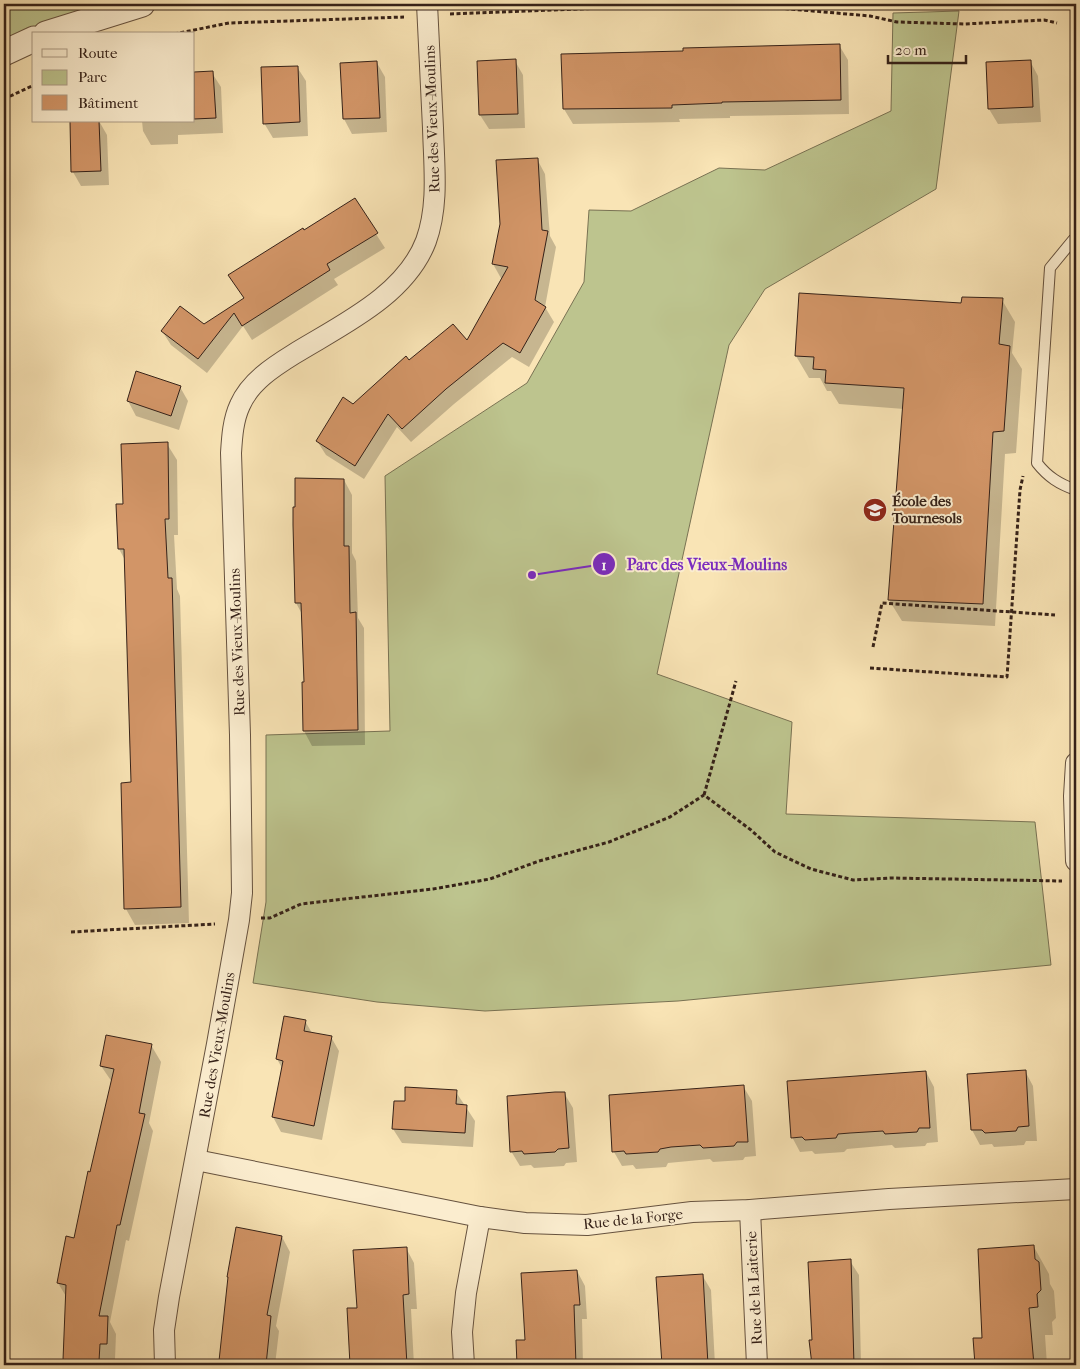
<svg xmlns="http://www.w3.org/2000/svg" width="1080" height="1369" viewBox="0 0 1080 1369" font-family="'IM FELL French Canon',serif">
  <rect width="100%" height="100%" fill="#f9e4b5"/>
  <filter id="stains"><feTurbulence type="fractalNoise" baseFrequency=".004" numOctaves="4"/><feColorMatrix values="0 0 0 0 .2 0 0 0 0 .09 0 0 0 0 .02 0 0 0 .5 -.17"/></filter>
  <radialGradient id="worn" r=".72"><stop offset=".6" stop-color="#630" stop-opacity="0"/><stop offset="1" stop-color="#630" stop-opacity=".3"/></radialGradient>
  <g fill="#bdc48e" stroke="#797253">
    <polygon points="4,4 142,4 4,53"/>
    <polygon points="959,11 936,189 765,289 729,345 657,674 792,722 786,814 1035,822 1051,965 678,1001 485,1011 377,1002 253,983 266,902 266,735 390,731 385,476 527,383 584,282 589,210 631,211 719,168 765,170 891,111 893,13"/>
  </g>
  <g fill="#0003">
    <polygon points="839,45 848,60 849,114 730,116 730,118 679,119 680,122 573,124 564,109 563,55 685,52"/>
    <polygon points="515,61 523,75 525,128 489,129 480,115"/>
    <polygon points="1030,61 1038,76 1041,122 998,124 989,109 987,63"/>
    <polygon points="377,63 385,77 387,132 352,134 344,119 341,64"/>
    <polygon points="297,67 306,81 308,136 273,138 264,123"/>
    <polygon points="212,73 221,87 223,133 178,135 178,144 151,145 143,131 142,121 194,121 194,74"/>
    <polygon points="99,121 107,135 109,185 81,186 73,172"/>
    <polygon points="537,159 545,174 550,236 556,247 545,307 554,322 529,367 512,357 454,404 411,442 397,427 364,479 326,455 317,441 353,405 409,362 467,343 502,280 493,264"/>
    <polygon points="304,232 376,234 385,248 334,279 338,285 252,340 243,326 207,373 171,345 162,331 204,325 245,299"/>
    <polygon points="801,294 963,305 1002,300 1015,322 1012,353 1022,369 1016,453 1005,454 995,626 902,621 889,600 904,409 839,404 831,391 827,391 820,378 809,378 796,356"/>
    <polygon points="180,387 188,401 179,430 136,416 128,401"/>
    <polygon points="167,444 177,460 178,535 174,535 177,589 180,596 189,923 135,925 126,909 132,784 125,560 119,549 124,505"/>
    <polygon points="344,480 352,495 352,553 356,561 358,618 364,628 365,745 312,746 304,731 304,684 305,684 302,614 296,603"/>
    <polygon points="305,1021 312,1033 331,1037 339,1051 322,1140 281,1132 273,1117 282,1068 277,1059"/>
    <polygon points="151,1045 161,1062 149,1123 153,1131 129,1241 126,1240 110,1322 116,1334 115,1360 112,1360 112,1365 64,1365 67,1298 58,1283 75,1239 112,1082 101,1066"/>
    <polygon points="1025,1071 1033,1086 1037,1141 1026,1141 1024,1145 994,1147 992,1144 980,1145 972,1130"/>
    <polygon points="926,1072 934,1087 938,1142 927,1143 925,1146 895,1148 892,1145 847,1149 844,1152 815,1154 812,1151 800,1152 792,1137"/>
    <polygon points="743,1086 752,1101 756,1156 745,1157 743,1160 713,1162 710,1159 668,1163 666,1167 636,1169 633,1165 622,1166 614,1152"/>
    <polygon points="456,1092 475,1121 473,1147 402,1143 393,1129 406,1103"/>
    <polygon points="564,1093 573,1108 577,1162 566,1163 564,1166 534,1168 531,1165 520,1166 511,1151"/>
    <polygon points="282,1237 290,1252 276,1326 279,1331 275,1365 223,1365 221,1361"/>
    <polygon points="1034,1247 1049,1274 1050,1284 1054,1291 1056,1318 1052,1322 1053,1335 1045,1335 1047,1365 976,1365 974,1340 983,1339"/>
    <polygon points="406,1248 414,1263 417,1309 411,1309 414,1365 356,1365 350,1355 358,1309"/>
    <polygon points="850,1261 859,1275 861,1365 812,1365 811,1341 814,1341"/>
    <polygon points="577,1271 585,1286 587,1319 582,1319 583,1365 518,1365 517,1342 526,1341"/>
    <polygon points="702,1275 711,1290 715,1365 663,1365 658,1278"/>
  </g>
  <g fill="#d29567" stroke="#352118">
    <polygon points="840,44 841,100 722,102 722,103 672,105 672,108 563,109 561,54 683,51 683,48"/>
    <polygon points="516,59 518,114 479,115 477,61"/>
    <polygon points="1031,60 1033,107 988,109 986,62"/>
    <polygon points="377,61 380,118 343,119 340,63"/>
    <polygon points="298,66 300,122 263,124 261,67"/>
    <polygon points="213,71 216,118 194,119 194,72"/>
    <polygon points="70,121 99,121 101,171 71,172"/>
    <polygon points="538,158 542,230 548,231 535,300 546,307 520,353 503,343 446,389 402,429 388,414 355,466 316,441 343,397 353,404 406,356 409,360 453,324 467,340 508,267 492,264 500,224 496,160"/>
    <polygon points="355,198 378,233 327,264 330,270 242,326 234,313 198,359 161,331 180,306 204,324 244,298 228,275 303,228 304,230"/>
    <polygon points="799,293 961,303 962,297 1003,298 999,344 1010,346 1004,431 993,432 983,604 888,600 904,388 825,383 826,370 813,369 814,357 795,356"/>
    <polygon points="136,371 181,386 171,416 127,401"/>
    <polygon points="168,442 169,519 165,519 168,578 172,578 181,907 124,909 121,783 131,782 124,549 118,549 116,504 123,504 121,444"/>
    <polygon points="295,478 344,479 344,546 349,546 350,613 356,612 358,730 303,731 302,682 304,682 301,603 295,603 293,525 293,507 295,507"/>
    <polygon points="284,1016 306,1020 304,1031 332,1036 314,1126 272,1117 283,1061 276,1059"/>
    <polygon points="106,1035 152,1044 139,1113 145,1114 120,1225 117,1225 99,1316 108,1316 107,1344 100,1344 99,1361 63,1360 66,1285 57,1283 66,1236 74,1238 88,1171 90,1172 114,1069 100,1066"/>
    <polygon points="1026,1070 1029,1126 1018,1127 1016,1131 985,1133 982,1130 971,1130 967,1074"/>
    <polygon points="926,1071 930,1128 919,1128 917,1132 885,1134 883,1131 850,1133 838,1134 836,1138 805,1140 802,1137 791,1138 787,1081"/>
    <polygon points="744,1085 748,1142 737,1142 734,1146 703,1148 700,1145 671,1147 660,1149 658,1152 626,1154 624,1151 612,1152 609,1095"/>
    <polygon points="405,1087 457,1090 456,1104 467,1105 465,1133 392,1129 394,1101 405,1101"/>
    <polygon points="555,1092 565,1092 569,1148 558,1149 555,1152 524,1154 522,1151 510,1152 507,1096"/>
    <polygon points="236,1227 282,1236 267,1315 271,1316 266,1365 219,1361 228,1277 227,1277"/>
    <polygon points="1034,1245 1035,1259 1039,1262 1041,1290 1037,1294 1038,1307 1029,1308 1034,1365 975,1365 973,1338 982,1338 978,1249"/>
    <polygon points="407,1247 409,1294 403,1295 407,1365 350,1365 347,1308 357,1308 353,1250"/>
    <polygon points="851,1259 854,1365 812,1365 809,1340 812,1340 808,1262"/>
    <polygon points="577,1270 580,1305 574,1305 576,1365 517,1365 516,1340 525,1340 521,1273"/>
    <polygon points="703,1274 708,1365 662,1365 656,1277"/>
  </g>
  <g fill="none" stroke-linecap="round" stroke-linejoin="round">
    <g stroke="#66523f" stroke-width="12">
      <path id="service" d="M1076,239l-3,1 -23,28 -13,195c11,14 22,21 39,27"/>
    </g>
    <g stroke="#66523f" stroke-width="22">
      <g id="minor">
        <polyline points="1076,763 1074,796 1076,861"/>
        <polyline points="196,1160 480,1217 525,1223 587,1225 692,1212 750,1210 889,1199 1076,1189"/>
        <polyline points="750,1210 757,1365"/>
        <path d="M165,1365l-1,-35 5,-33 48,-253 22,-124 3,-27 -2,-158 -9,-282c1,-16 2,-33 9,-48 10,-23 33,-38 54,-51 47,-29 111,-58 132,-113 13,-36 8,-75 7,-113 -2,-41 -4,-83 -6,-124"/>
        <polyline points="464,1365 462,1332 466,1293 480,1217"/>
      </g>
    </g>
    <g stroke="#66523f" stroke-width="27">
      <g id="tertiary">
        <polyline points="46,34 142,4"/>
        <polyline points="4,53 34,39"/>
      </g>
    </g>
    <g stroke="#352118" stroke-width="3" stroke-dasharray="4 2.5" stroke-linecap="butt">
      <polyline points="733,4 870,16 897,22 964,24 1044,20 1057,23"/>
      <polyline points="450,14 707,4"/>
      <polyline points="174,34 229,23 404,17"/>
      <polyline points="4,99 34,85"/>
      <polyline points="873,647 882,603 1055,615"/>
      <polyline points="870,668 1007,677 1020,490 1023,476"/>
      <polyline points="704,795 736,681"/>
      <polyline points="261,918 270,918 301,904 433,889 490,879 539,861 609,842 670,817 704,795 751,830 775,852 811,869 853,880 891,878 1062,881"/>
      <polyline points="71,932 215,924"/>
    </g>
    <use href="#service" stroke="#fbedcf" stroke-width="10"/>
    <use href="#minor" stroke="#fbedcf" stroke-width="20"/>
    <use href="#tertiary" stroke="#fbedcf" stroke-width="25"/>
  </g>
  <defs>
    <g id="school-disc" transform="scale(1.25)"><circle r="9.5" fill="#8f2418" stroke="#fbedcf"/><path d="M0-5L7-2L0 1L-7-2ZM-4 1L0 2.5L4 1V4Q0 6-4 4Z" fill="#fff"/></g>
  </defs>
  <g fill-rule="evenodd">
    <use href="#school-disc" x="875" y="510"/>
  </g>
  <g text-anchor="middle" stroke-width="4" stroke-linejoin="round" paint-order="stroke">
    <g font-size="15" fill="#352118" stroke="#fbedcf">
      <text transform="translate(432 119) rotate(-92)" y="5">Rue des Vieux-Moulins</text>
      <text transform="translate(237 642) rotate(-92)" y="5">Rue des Vieux-Moulins</text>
      <text transform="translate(217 1045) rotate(-80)" y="5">Rue des Vieux-Moulins</text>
      <text transform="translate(633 1219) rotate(-6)" y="5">Rue de la Forge</text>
      <text transform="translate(754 1288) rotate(-93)" y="5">Rue de la Laiterie</text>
    </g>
    <g font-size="15" font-weight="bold" fill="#352118" stroke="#fbedcf" text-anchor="start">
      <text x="892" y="506">École des<tspan x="892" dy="17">Tournesols</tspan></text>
    </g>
  </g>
  <path fill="none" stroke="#7b2cbf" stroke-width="2" d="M532 575L604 564"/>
  <g fill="#7b2cbf" stroke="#fbedcf" stroke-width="2">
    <circle cx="532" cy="575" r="5"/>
    <circle cx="604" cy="564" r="12"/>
  </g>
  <g font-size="15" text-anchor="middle" font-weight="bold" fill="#fff">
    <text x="604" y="570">1</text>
  </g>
  <g font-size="16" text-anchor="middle" font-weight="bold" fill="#7b2cbf" stroke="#fbedcf" stroke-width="4" stroke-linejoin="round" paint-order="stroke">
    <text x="707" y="570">Parc des Vieux-Moulins</text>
  </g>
  <rect width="1080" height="1369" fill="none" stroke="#f9e4b5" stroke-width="20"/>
  <rect x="5" y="5" width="1070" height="1359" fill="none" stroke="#352118" stroke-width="2.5"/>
  <rect x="10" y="10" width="1060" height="1349" fill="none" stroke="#352118"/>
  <rect x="32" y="32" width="162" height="90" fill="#fbedcf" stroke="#ac9b86"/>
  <rect x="42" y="49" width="25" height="8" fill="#fbedcf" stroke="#ac9b86"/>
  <text x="78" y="58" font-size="15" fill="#352118">Route</text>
  <rect x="42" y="70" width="25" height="15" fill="#bdc48e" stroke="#ac9b86"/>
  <text x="78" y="82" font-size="15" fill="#352118">Parc</text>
  <rect x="42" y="95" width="25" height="15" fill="#d29567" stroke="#ac9b86"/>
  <text x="78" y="108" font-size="15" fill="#352118">Bâtiment</text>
  <path d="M888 55v8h78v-8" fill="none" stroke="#352118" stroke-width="2.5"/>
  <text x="895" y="55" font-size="15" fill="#352118" stroke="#fbedcf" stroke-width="4" paint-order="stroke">20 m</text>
  <rect width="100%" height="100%" filter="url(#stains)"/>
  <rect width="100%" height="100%" fill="url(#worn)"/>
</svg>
